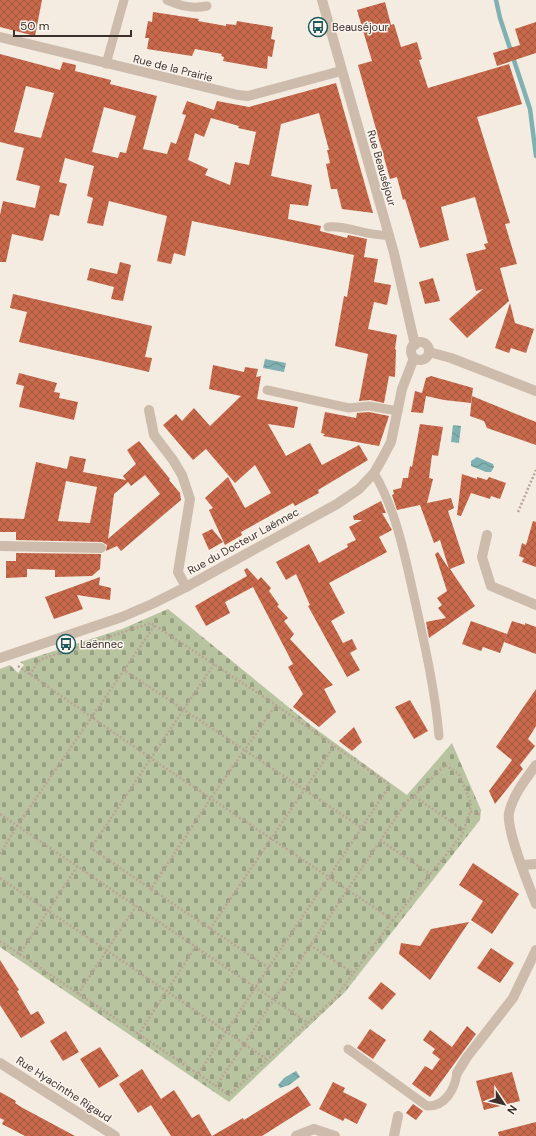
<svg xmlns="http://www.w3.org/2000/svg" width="536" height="1136" viewBox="0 0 536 1136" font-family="'DM Sans',sans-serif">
  <defs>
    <pattern id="cemetery-stones" width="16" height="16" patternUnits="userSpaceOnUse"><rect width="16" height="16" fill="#b8c4a0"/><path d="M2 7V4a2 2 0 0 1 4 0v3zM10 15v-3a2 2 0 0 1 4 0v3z" fill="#97a083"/></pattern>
    <pattern id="water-waves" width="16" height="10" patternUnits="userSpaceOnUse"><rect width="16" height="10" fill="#7fb0b2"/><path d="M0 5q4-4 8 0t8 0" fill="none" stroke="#699091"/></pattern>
    <pattern id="building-cross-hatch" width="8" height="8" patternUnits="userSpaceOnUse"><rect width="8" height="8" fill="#c8694b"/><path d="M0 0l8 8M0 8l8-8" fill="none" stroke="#a4573f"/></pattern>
  </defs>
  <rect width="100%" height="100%" fill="#f4ebe1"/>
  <polygon fill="url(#cemetery-stones)" points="168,609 313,727 407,795 452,743 481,810 480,820 345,992 229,1102 0,947 0,669 10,665 18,673 24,665 20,662 122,629"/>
  <g fill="url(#water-waves)">
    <polygon points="265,359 286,363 284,372 263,368"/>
    <polygon points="453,425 461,426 459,443 451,442"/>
    <polygon points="477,457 493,464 494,467 491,472 486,472 471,466 471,461"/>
    <polygon points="296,1071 300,1077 289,1085 280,1088 278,1085 284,1078"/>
  </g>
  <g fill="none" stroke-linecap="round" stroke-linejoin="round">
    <polyline stroke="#7fb0b2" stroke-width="4.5" points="496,0 500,18 530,109 536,156"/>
  </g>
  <g fill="url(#building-cross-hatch)" fill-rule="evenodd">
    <polygon points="0,0 42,0 35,36 0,27"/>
    <polygon points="385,2 391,25 394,24 401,47 417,42 422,59 419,60 428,88 509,64 522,104 477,117 510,223 505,224 517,264 500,268 509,301 467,338 449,319 483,289 476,291 466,254 486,249 484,244 488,243 475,197 441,207 449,240 420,248 405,199 403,200 397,177 390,179 358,65 372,61 357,10"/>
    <polygon points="153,12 199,19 198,21 226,26 226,24 236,25 237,21 273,27 271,39 275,40 272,57 268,56 267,69 223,61 224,57 221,56 222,54 195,49 192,56 147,49 149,38 145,38 148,21 152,22"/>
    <polygon points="536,22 536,53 497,66 493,53 520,45 515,29"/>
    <path d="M0,54l60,16 3,-8 13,3 -1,6 36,9 -1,4 47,12 -14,53 24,5 4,-12 5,2 10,-29 -4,-1 5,-13 27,9 3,-9 32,6 87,-24 37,130 -31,-4 -5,-20h-6l-5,-25 4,-1 -3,-13h2l-10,-37 -38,11 -10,52 41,9 -4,21 -18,-2 -2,15 33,7 -1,5 27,7 1,-3 19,4 -3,18 14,2 -4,23 17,3 -4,20 -13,-3 -6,27 29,6 -2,14 1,1 -1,27 -6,-1 -5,27 -14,-3 -11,1 9,-47 -33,-8 9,-50 3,1 7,-42 -162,-34 -7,35 -11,-3 -3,11 -14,-3 10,-45 -58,-15 -6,25 -16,-3 6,-25 -6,-2 7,-30 -29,-8 -6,24 8,2 -8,32 -9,-2 -7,27 -31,-7 -6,28h-6v-47l3,-14 32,7 5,-22 -24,-6 8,-32 -24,-6zM26,86l28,7 -13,45 -27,-6zM104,107l32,9 -10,37 -6,-1 -2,6 -26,-6zM211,118l28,8 -1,2 18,4 -7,33 -14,-3 -5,23 -25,-10 3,-6 -20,-9 7,-27 9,4z"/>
    <polygon points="120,262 131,265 123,301 111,299 114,287 87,280 90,268 117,274"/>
    <polygon points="433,278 440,301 425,304 419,282"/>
    <polygon points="13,294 152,326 145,357 152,358 149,372 19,342 27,312 10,308"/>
    <polygon points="510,303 515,323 534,329 526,353 511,348 509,353 495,348"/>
    <polygon points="213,365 244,372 245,367 258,369 256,377 261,376 257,399 298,407 294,428 268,424 286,456 310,443 322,465 359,445 368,460 318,490 319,493 295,506 293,503 241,532 242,535 225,545 209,510 213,508 205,498 228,477 245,508 271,493 255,465 235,483 206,449 193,460 163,425 176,414 182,421 194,408 210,426 241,396 209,389"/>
    <polygon points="19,373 57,383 54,392 60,393 59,398 78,402 74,420 19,407 24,386 16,384"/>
    <polygon points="431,376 473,388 471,403 444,400 426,396 423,413 411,412 415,391 422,393 426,378"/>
    <polygon points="472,396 536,422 536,445 487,428 484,421 470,416"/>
    <polygon points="325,412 356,418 357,413 369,412 389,416 379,446 323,436 325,434 321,433"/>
    <polygon points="420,424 443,427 438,456 432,455 429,478 433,479 427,503 451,498 454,508 448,511 465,563 450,569 475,606 429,638 426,622 446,618 438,608 442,605 437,598 447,591 435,554 438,552 449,569 440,540 434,543 420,505 397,510 392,495 394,494 393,490 401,488 403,478 408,478 410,466 412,467"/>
    <path d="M139,441l31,38 -1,1 11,13 1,7 -60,51 -4,-5 -11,5 1,-6 -5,-3 -86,-2v-8h-16v-14l24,1 12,-57 31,7 3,-13 16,3 -3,13 43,8 -3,-4 13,-12 -9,-14zM145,475l15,19 -52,45 6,-45 14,-12 3,4zM66,481l31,6 -7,36 -32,-2z"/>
    <polygon points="462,474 477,479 477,477 487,480 489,477 506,483 500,499 491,496 490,499 471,493 461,516 457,515"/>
    <polygon points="381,501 386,513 382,513 392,530 379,537 387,552 329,583 345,613 331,621 343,643 352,639 357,649 350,653 360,670 347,677 308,606 310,605 296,574 286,580 276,562 309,544 319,563 348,547 347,544 356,540 349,527 362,520 354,520 353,516"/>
    <polygon points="533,521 536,522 536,567 522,562 524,558 519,556 522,543 526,545"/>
    <polygon points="212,529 223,542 209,550 202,534"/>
    <polygon points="16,553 101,554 100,569 92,576 55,577 55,570 27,569 27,577 6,578 6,561 16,561"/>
    <polygon points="247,568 258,580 261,577 271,588 269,591 279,605 277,606 288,618 284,621 294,634 290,639 333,685 324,689 336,712 319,727 293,707 303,694 288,667 293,664 253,587 225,602 230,613 206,626 195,606 247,576 244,570"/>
    <polygon points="100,577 99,585 111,588 110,600 77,595 83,609 54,619 45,597"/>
    <polygon points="471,621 507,634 500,653 483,647 481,651 462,644"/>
    <polygon points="512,621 525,625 525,623 536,627 536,654 504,642"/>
    <polygon points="536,689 536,726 528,739 535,746 520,765 523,769 495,804 489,791 512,760 496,747"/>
    <polygon points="410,700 428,731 414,739 395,707"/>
    <polygon points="354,727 362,742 352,751 339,741"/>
    <polygon points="473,863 519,894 492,934 471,920 483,901 459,885"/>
    <polygon points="469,922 430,980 399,954 401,943 420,946 431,929"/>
    <polygon points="491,948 514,963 500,983 477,968"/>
    <polygon points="0,960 19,990 17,991 31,1015 38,1011 45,1023 21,1038 0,1005"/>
    <polygon points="381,982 396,994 382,1010 368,998"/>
    <polygon points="467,1026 476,1034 430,1097 412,1084 425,1066 432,1070 440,1059 432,1053 435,1049 423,1040 430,1030 452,1047"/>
    <polygon points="370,1029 386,1040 373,1059 357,1048"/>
    <polygon points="66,1031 79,1052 63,1061 50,1041"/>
    <polygon points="100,1047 119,1076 99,1088 80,1059"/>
    <polygon points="142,1069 161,1099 174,1090 192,1118 199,1114 212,1136 243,1118 244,1120 298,1086 311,1105 262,1136 171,1136 151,1105 138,1113 119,1084"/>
    <polygon points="512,1072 520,1101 484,1110 476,1081"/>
    <polygon points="333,1082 345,1088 343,1092 367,1104 357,1124 345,1118 343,1121 319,1109"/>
    <polygon points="0,1092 16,1101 15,1103 21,1107 75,1136 25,1136 2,1124 4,1120 0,1118"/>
    <polygon points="413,1104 423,1111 416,1120 406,1113"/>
    <polygon points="536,1122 536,1136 499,1136 498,1132"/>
  </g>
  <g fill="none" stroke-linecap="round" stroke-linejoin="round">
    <g stroke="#b9a596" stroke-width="2.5" stroke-dasharray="2 2" stroke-linecap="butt">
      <polyline points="518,512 536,470"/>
      <polyline points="214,664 91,848 151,889 211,798 276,705"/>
      <polyline points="18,666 152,759 393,920 462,835 470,811 481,815"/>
      <polyline points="124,670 155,625"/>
      <polyline points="30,675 37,663 42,659 151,623 276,705 390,785 198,1074"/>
      <polyline points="0,814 308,1023"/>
      <polyline points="463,830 414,796 445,765 459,774 471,803 470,811"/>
      <polyline points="380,840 430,874"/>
      <polyline points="0,854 17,826 124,670 362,828"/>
      <polyline points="0,878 268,1060"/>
      <polyline points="151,889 269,968"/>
      <polyline points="393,920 335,998 229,1095 216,1086 407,801 414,796"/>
      <polyline points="210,929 334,746"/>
      <polyline points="0,941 216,1086"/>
      <polyline points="310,945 353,973"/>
      <polyline points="19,955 77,867"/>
      <polyline points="78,994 136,906"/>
      <polyline points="138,1035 196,946"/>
    </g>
    <g stroke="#cdbbac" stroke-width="9">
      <path d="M167,0c14,6 25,9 40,6"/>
      <polyline points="106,64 124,0"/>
      <path d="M328,227c21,-2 40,10 61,8"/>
      <polyline points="267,390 349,408 369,406 398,411"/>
      <path d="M374,473c23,39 31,84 41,128 10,45 20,89 24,135"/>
      <path d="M348,1049l79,57c18,1 28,-17 30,-33"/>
    </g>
    <g stroke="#cdbbac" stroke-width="10">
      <polyline points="322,0 394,253 415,345"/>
      <polyline points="0,37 238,95 248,96 341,71"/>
      <polyline points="149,410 154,435 173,460 182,475 190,499 178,572 186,587"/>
      <polyline points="487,535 482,557 491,586 536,605"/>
      <polyline points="0,546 101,548"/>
      <path d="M536,765c-11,15 -23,30 -27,48 -3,17 20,73 27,91"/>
      <polyline points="523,865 536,864"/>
      <polyline points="0,1063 115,1136"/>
      <polyline points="457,1073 467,1057 513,998 536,950"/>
      <polyline points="296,1136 314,1129 335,1136"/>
      <polyline points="394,1136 398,1116"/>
    </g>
    <g stroke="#cdbbac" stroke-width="10">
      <circle cx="420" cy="351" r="9"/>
      <polyline points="429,352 451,358 536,391"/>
      <polyline points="0,658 122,617 152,604 186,587 337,504 359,489 374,473 382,459 391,442 402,389 414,358"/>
    </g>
  </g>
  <defs>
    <g id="bus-ring" transform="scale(1)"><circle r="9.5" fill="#fbf5ee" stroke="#1f5a5e" stroke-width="1.5"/><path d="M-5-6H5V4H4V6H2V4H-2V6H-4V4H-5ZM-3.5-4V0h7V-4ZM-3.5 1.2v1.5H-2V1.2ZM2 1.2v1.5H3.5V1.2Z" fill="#1f5a5e"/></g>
  </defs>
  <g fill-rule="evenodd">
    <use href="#bus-ring" x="318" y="27"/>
    <use href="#bus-ring" x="66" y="644"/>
  </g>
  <g text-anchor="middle" stroke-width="3" stroke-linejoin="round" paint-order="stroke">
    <g font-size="11" fill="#3b302b" stroke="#fbf5ee" text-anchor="start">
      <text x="332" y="31">Beauséjour</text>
      <text x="80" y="648">Laënnec</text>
    </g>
    <g font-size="11" fill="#3b302b" stroke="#fbf5ee">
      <text transform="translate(173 68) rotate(14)" y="4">Rue de la Prairie</text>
      <text transform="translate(382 168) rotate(74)" y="4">Rue Beauséjour</text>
      <text transform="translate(243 541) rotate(-29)" y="4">Rue du Docteur Laënnec</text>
      <text transform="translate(64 1089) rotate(33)" y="4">Rue Hyacinthe Rigaud</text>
    </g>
  </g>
  <g transform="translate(504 1104) rotate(125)" stroke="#fbf5ee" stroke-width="3" paint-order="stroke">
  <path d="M0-3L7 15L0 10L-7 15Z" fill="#3b302b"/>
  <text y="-6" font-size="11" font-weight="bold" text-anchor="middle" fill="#3b302b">N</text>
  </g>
  <path d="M14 30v6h117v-6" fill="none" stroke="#3b302b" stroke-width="2"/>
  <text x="20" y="30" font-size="12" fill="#3b302b" stroke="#fbf5ee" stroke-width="3" paint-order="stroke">50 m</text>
</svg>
